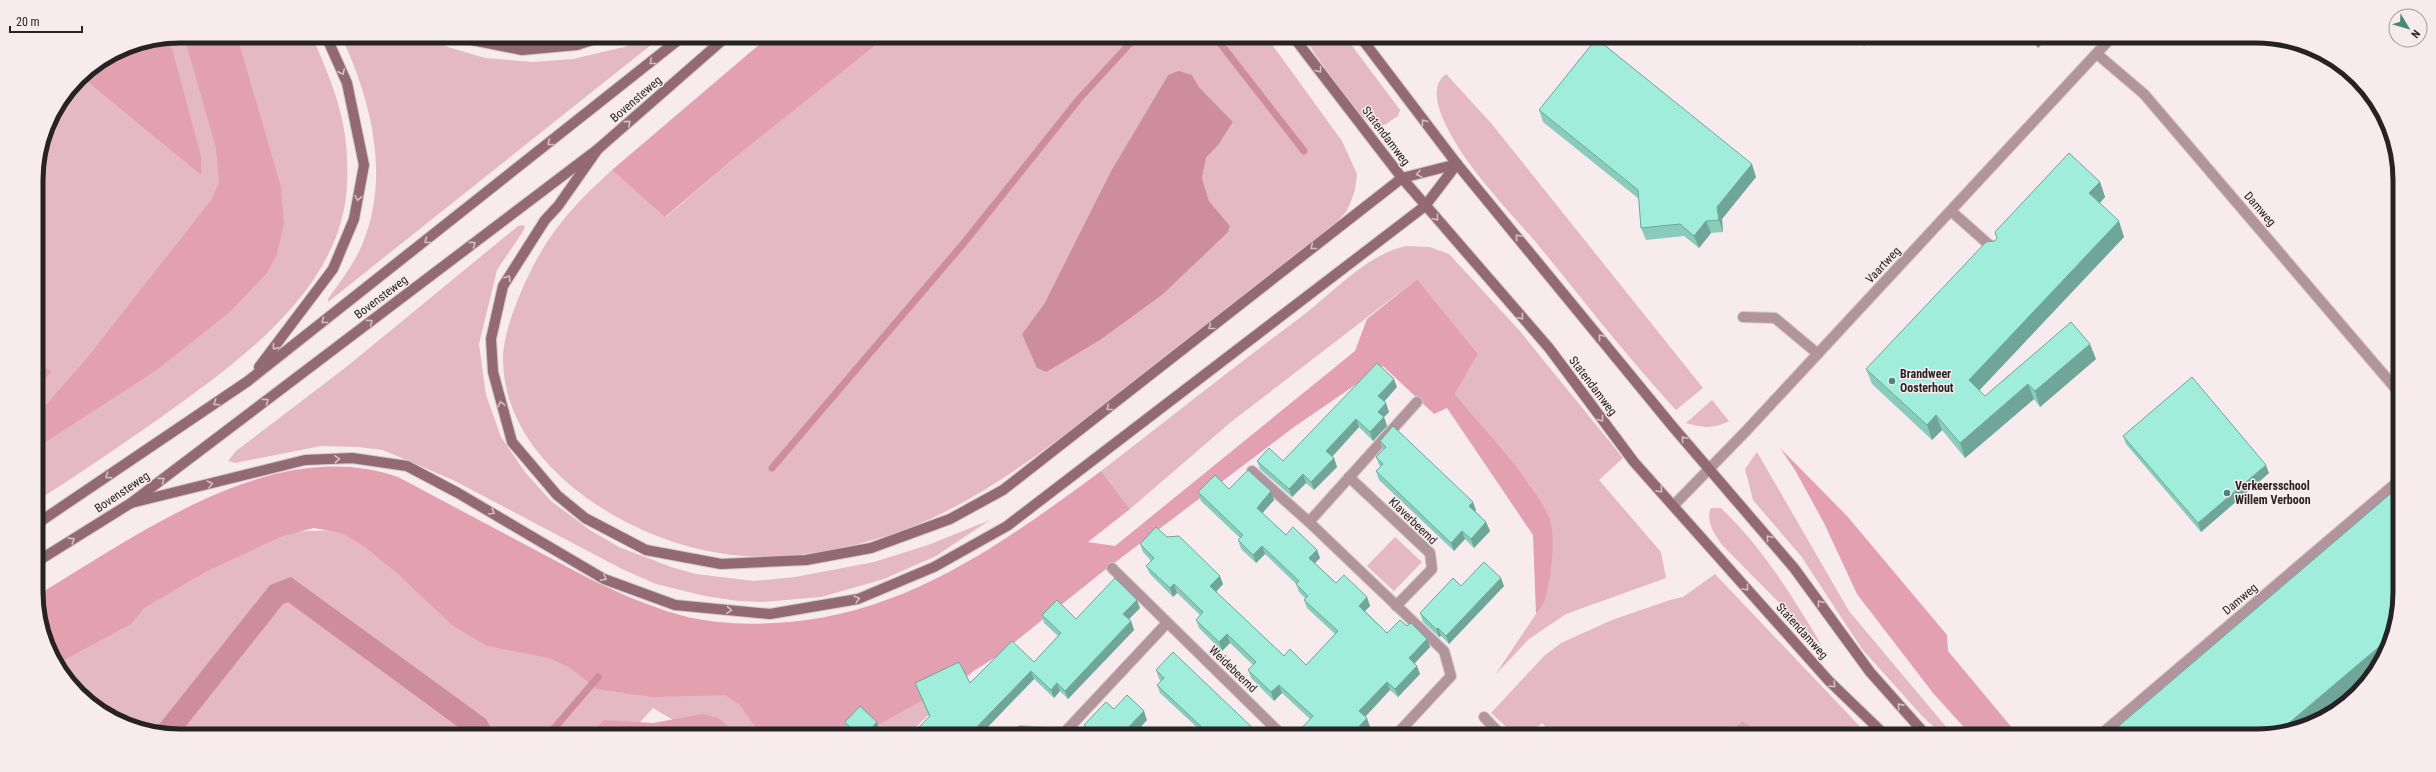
<svg xmlns="http://www.w3.org/2000/svg" width="2436" height="772" viewBox="0 0 2436 772" font-family="'Roboto Condensed',sans-serif">
  <rect width="100%" height="100%" fill="#f8ebee"/>
  <g fill="#e4b9c3" fill-rule="evenodd">
    <path d="M180,36h132c23,53 38,89 35,148 -4,105 -110,179 -187,234 -40,28 -81,56 -122,82l-2,-329 11,-46 31,-47 47,-31z"/>
    <path d="M341,36l86,1 21,10 37,11 48,4 40,-3 51,-12 28,-10h9l-333,265v-3c12,-17 26,-35 34,-54 29,-68 9,-146 -21,-209z"/>
    <path d="M885,38l383,1 74,102 15,33 -2,16 -5,14 -4,8 -19,20c-66,51 -132,102 -198,153 -82,63 -165,133 -267,158 -46,12 -96,18 -143,10 -92,-14 -215,-88 -216,-193 0,-22 9,-46 17,-66 24,-56 48,-84 92,-124l54,47 71,-61zM1168,75h24l7,12 34,35 -14,22 -13,14 -4,20 7,23 21,25 -208,108 22,-30 67,-133z"/>
    <path d="M1305,39h42l53,71 -2,6c-7,4 -14,12 -22,10 -16,-4 -60,-71 -71,-87z"/>
    <path d="M1446,74l45,49 212,265 -27,22c-50,-54 -95,-113 -142,-170 -28,-32 -70,-76 -87,-113 -8,-15 -18,-41 -1,-53z"/>
    <polygon points="523,225 525,227 522,233 497,270 479,344 486,395 501,437 525,472 551,501 590,530 619,547 671,567 696,574 754,581 795,577 874,562 928,545 990,520 936,556 884,579 821,597 762,602 738,601 705,596 656,584 622,569 453,480 383,450 358,447 321,446 235,463 228,461 236,451 345,368 518,226"/>
    <path d="M1406,246l24,1 19,7 70,76 104,128 -24,22 62,72 5,26 -100,36 -37,25 -34,36 49,-73 -13,-116 -76,-92 23,-40 -61,-75 -186,143 -101,87 -29,-38c65,-50 130,-102 196,-151 34,-25 68,-65 109,-74z"/>
    <path d="M1712,400l17,21c-16,8 -26,7 -43,2z"/>
    <polygon points="1757,452 1849,611 1953,735 1943,735 1923,717 1862,649 1801,556 1753,500 1745,469"/>
    <path d="M1711,508h10c42,40 72,89 101,138l-100,-101c-7,-11 -17,-23 -11,-37z"/>
    <polygon points="396,528 644,654 1034,612 910,733 693,732 653,708 631,732 143,731 108,717 72,687 42,627 199,535"/>
    <polygon points="1395,537 1422,562 1394,591 1367,566"/>
    <polygon points="1715,574 1868,735 1766,735 1742,721 1727,735 1552,734 1542,723 1529,734 1514,734 1491,713 1544,656 1561,643 1612,620 1670,600 1683,597"/>
  </g>
  <g fill="#e2a0b1">
    <polygon points="184,36 237,36 281,187 284,223 277,254 267,273 231,311 158,369 38,447 38,414 87,358 212,199 219,182 216,148"/>
    <polygon points="768,37 885,38 737,156 665,217 612,170"/>
    <polygon points="169,38 201,156 201,175 81,76 125,47"/>
    <path d="M1417,279l61,75 -23,40c30,37 72,79 93,121 9,16 3,69 -4,87 -2,4 -6,9 -8,12l-3,-79 -86,-127 -13,6 -51,-48 -89,61 -193,146 -105,84 -42,26 -91,50 -104,-1 -19,-27 -15,-10 -73,2 -55,-8 -28,-22 -20,-9 -62,-12 -35,-21 -54,-51 -33,-27 -23,-14 -28,-5 -31,8 -76,35 -63,37 -13,16 -71,38 -21,-42v-26c101,-60 235,-160 359,-117l192,102c29,14 58,27 90,36 31,8 63,10 95,8 127,-6 227,-79 326,-152l29,38 -42,33 27,4 240,-195 12,-32z"/>
    <polygon points="37,361 51,372 37,387"/>
    <polygon points="1780,448 1847,516 1947,635 1948,651 2018,735 1971,735 1933,693 1857,594 1824,523 1795,470"/>
    <polygon points="703,714 718,718 735,732 594,732 604,720 653,723"/>
    <polygon points="1742,721 1766,735 1727,735"/>
  </g>
  <g fill="#cd8d9d">
    <polygon points="1179,71 1192,75 1199,87 1233,122 1219,144 1206,158 1202,178 1209,201 1230,226 1228,232 1163,294 1100,340 1046,372 1037,368 1022,334 1044,304 1111,171 1168,75"/>
    <polygon points="291,577 486,719 493,732 465,732 288,602 283,604 182,731 154,731 270,585"/>
  </g>
  <g fill="none" stroke-linecap="round" stroke-linejoin="round">
    <g stroke="#cd8d9d" stroke-width="7">
      <polyline points="1216,38 1304,151"/>
      <polyline points="772,468 963,244 1079,99 1135,38"/>
      <polyline points="551,732 598,677"/>
    </g>
    <g stroke="#d2c7ca" stroke-width="12">
      <g id="service">
        <polyline points="1951,211 1995,250"/>
        <polyline points="1743,317 1775,318 1818,354"/>
        <polyline points="2100,735 2396,483"/>
      </g>
    </g>
    <g stroke="#d2c7ca" stroke-width="12">
      <g id="minor">
        <polyline points="2097,54 2144,94 2396,389"/>
        <polyline points="1252,471 1309,522"/>
        <polyline points="1349,477 1430,553 1432,569 1396,606"/>
        <polyline points="1674,505 1747,430 2109,40"/>
        <polyline points="1112,568 1281,734"/>
        <polyline points="1484,717 1500,734"/>
        <polyline points="1018,733 1021,731 1047,733"/>
        <polyline points="1064,733 1167,623"/>
        <polyline points="1397,734 1451,676 1444,651 1309,522 1417,402"/>
      </g>
    </g>
    <g stroke="#d2c7ca" stroke-width="12">
      <g id="secondary">
        <polyline points="457,37 522,50 577,45 601,37"/>
        <polyline points="1295,39 1402,178 1549,348 1634,462 1829,681 1885,735"/>
        <polyline points="1362,39 1457,164 1673,427 1794,568 1870,672 1926,735"/>
        <polyline points="598,149 558,206 545,220 503,286 491,339 493,372 512,442 557,495 585,518 646,550 721,564 806,560 871,548 950,519 1003,490 1402,178 1457,164"/>
        <polyline points="259,367 333,269 354,219 364,165 347,83 326,36"/>
        <polyline points="131,503 305,460 352,458 407,466 458,493 604,579 675,605 770,614 858,599 934,567 1007,526 1425,206 1457,164"/>
        <polyline points="38,523 248,381 682,37"/>
        <polyline points="38,561 131,503 598,149 726,37"/>
      </g>
    </g>
    <use href="#service" stroke="#b2959c" stroke-width="10"/>
    <use href="#minor" stroke="#b2959c" stroke-width="10"/>
    <use href="#secondary" stroke="#936a74" stroke-width="10"/>
  </g>
  <g fill="#8accbc">
    <polygon points="1857,40 1870,40 1864,46"/>
    <polygon points="2030,40 2045,40 2038,48"/>
    <polygon points="1539,110 1756,177 1722,219 1723,232 1711,233 1699,248 1684,236 1646,240 1641,228 1639,199 1543,122"/>
    <polygon points="2100,182 2105,197 2099,203 2124,237 1979,390 1985,396 2096,359 2040,407 2034,399 1965,458 1942,430 1932,440 1872,384 1866,369 1995,241"/>
    <polygon points="1397,387 1384,401 1389,412 1384,417 1387,426 1373,441 1359,427 1332,457 1334,458 1337,467 1314,490 1306,483 1292,497 1260,469 1257,461 1283,461"/>
    <polygon points="2123,436 2269,473 2201,532 2126,444"/>
    <polygon points="1380,441 1476,510 1475,511 1486,522 1490,531 1474,548 1465,539 1454,551 1379,480 1376,471 1381,466 1379,465 1376,457 1383,450"/>
    <polygon points="1229,489 1274,500 1262,513 1286,535 1317,550 1320,558 1315,563 1336,583 1367,597 1370,606 1365,611 1387,633 1407,626 1427,639 1430,647 1415,663 1420,674 1398,697 1390,690 1365,717 1370,727 1310,719 1282,693 1274,701 1251,678 1248,670 1253,665 1230,643 1222,651 1199,628 1196,620 1200,615 1177,593 1173,597 1150,574 1146,566 1151,561 1143,552 1140,544 1167,537 1223,584 1216,592 1284,656 1306,665 1335,634 1307,608 1304,600 1306,599 1299,592 1296,584 1265,554 1256,563 1241,549 1238,540 1240,538 1201,501 1198,492"/>
    <polygon points="1461,586 1504,586 1449,644 1441,636 1439,637 1423,622 1420,613"/>
    <polygon points="1140,608 1129,619 1131,621 1134,630 1068,699 1060,691 1054,698 1034,679 982,733 913,733 929,717 915,683 970,683 1034,662 1058,636 1044,623 1042,615 1076,619"/>
    <polygon points="1156,670 1259,734 1203,733 1160,693 1157,685 1161,681 1159,679"/>
    <polygon points="1114,709 1147,720 1135,733 1087,733 1084,725"/>
    <polygon points="845,722 878,727 873,733 853,733 846,727"/>
  </g>
  <g fill="#70a699">
    <polygon points="1861,40 1870,40 1864,46"/>
    <polygon points="2036,40 2045,40 2038,48"/>
    <polygon points="1752,164 1756,177 1722,219 1723,232 1719,220 1717,207"/>
    <polygon points="2100,182 2105,197 2095,209 2089,193"/>
    <polygon points="1706,221 1711,233 1699,248 1694,236"/>
    <polygon points="2119,221 2124,237 1975,395 1969,380"/>
    <polygon points="2090,344 2096,359 2040,407 2035,391"/>
    <polygon points="1394,379 1397,387 1382,404 1378,396"/>
    <polygon points="2028,384 2034,399 1965,458 1960,443"/>
    <polygon points="1386,403 1389,412 1384,417 1387,426 1373,441 1370,432 1378,412"/>
    <polygon points="1936,415 1942,430 1932,440 1927,425"/>
    <polygon points="1356,419 1359,427 1329,460 1326,451"/>
    <polygon points="1334,458 1337,467 1314,490 1311,482"/>
    <polygon points="2266,465 2269,473 2201,532 2198,523"/>
    <polygon points="1303,474 1306,483 1292,497 1289,489"/>
    <polygon points="1271,491 1274,500 1260,516 1257,508"/>
    <polygon points="1473,502 1476,510 1472,514 1469,506"/>
    <polygon points="1486,522 1490,531 1474,548 1471,539"/>
    <polygon points="1462,531 1465,539 1454,551 1451,543"/>
    <polygon points="1262,546 1265,554 1256,563 1253,555"/>
    <polygon points="1317,550 1320,558 1312,566 1309,558"/>
    <polygon points="1220,576 1223,584 1213,595 1210,586"/>
    <polygon points="1501,578 1504,586 1449,644 1446,636"/>
    <polygon points="1174,584 1177,593 1173,597 1170,588"/>
    <polygon points="1367,597 1370,606 1362,614 1359,606"/>
    <polygon points="1137,600 1140,608 1126,622 1123,614"/>
    <polygon points="1131,621 1134,630 1068,699 1065,691"/>
    <polygon points="1438,628 1441,636 1439,637 1436,629"/>
    <polygon points="1227,634 1230,643 1222,651 1219,642"/>
    <polygon points="2393,635 2378,668 2315,722 2302,728 2277,733"/>
    <polygon points="1427,639 1430,647 1412,666 1409,658"/>
    <polygon points="1417,666 1420,674 1398,697 1395,689"/>
    <polygon points="1031,671 1034,679 982,733 971,733"/>
    <polygon points="1387,682 1390,690 1362,720 1359,711"/>
    <polygon points="1057,683 1060,691 1054,698 1051,690"/>
    <polygon points="1279,685 1282,693 1274,701 1271,692"/>
    <polygon points="1144,711 1147,720 1135,733 1123,733"/>
    <polygon points="1367,718 1370,727 1363,734 1352,734"/>
    <polygon points="877,722 878,727 873,733 867,733"/>
  </g>
  <g fill="#a0eddb" stroke="#70a699">
    <polygon points="1596,39 1597,39 1752,164 1717,207 1719,220 1706,221 1694,236 1680,224 1641,228 1638,190 1539,110"/>
    <polygon points="2069,153 2100,182 2089,193 2119,221 1969,380 1985,396 2071,322 2090,344 2035,391 2028,384 1960,443 1936,415 1927,425 1866,369 1986,242 1995,241 1997,238 1995,232"/>
    <polygon points="1377,363 1394,379 1378,396 1386,403 1378,412 1384,417 1370,432 1356,419 1326,451 1334,458 1311,482 1303,474 1289,489 1257,461 1269,448 1283,461"/>
    <polygon points="2192,377 2266,465 2198,523 2123,436"/>
    <polygon points="1393,426 1473,502 1469,506 1486,522 1471,539 1462,531 1451,543 1376,471 1383,464 1376,457 1386,447 1380,441"/>
    <polygon points="1248,470 1271,491 1257,508 1286,535 1293,527 1317,550 1309,558 1336,583 1344,575 1367,597 1359,606 1387,633 1400,620 1407,626 1411,623 1427,639 1409,658 1417,666 1395,689 1387,682 1359,711 1367,718 1352,734 1296,734 1313,716 1279,685 1271,692 1248,670 1256,662 1227,634 1219,642 1196,620 1203,612 1174,584 1170,588 1146,566 1154,558 1140,544 1156,527 1167,537 1179,536 1220,576 1210,586 1284,656 1290,649 1306,665 1338,631 1304,600 1308,596 1296,584 1299,581 1262,546 1253,555 1238,540 1243,535 1198,492 1215,475 1229,489"/>
    <polygon points="2396,489 2395,629 2393,635 2277,733 2265,736 2116,735 2113,731"/>
    <polygon points="1484,562 1501,578 1446,636 1438,628 1436,629 1420,613 1453,578 1461,586"/>
    <polygon points="1115,578 1137,600 1123,614 1131,621 1065,691 1057,683 1051,690 1031,671 971,733 913,733 930,716 915,683 959,662 970,683 1012,641 1034,662 1061,633 1042,615 1057,600 1076,619"/>
    <polygon points="1173,652 1259,734 1208,733 1157,685 1164,678 1156,670"/>
    <polygon points="1127,695 1144,711 1123,733 1091,733 1092,733 1084,725 1106,702 1114,709"/>
    <polygon points="860,706 877,722 867,733 856,733 845,722"/>
  </g>
  <defs><path id="oneway-chevron" d="M-2-3.5L2.5 0L-2 3.5" fill="none" stroke-width="1.6" stroke-linecap="round" stroke-linejoin="round"/></defs>
  <g stroke="#d5bec3">
    <use href="#oneway-chevron" transform="translate(652 62) rotate(141)"/>
    <use href="#oneway-chevron" transform="translate(1319 70) rotate(53)"/>
    <use href="#oneway-chevron" transform="translate(342 72) rotate(65)"/>
    <use href="#oneway-chevron" transform="translate(1424 122) rotate(-128)"/>
    <use href="#oneway-chevron" transform="translate(628 123) rotate(-41)"/>
    <use href="#oneway-chevron" transform="translate(550 143) rotate(141)"/>
    <use href="#oneway-chevron" transform="translate(1419 174) rotate(166)"/>
    <use href="#oneway-chevron" transform="translate(358 198) rotate(101)"/>
    <use href="#oneway-chevron" transform="translate(1436 218) rotate(49)"/>
    <use href="#oneway-chevron" transform="translate(1518 237) rotate(-130)"/>
    <use href="#oneway-chevron" transform="translate(427 241) rotate(142)"/>
    <use href="#oneway-chevron" transform="translate(473 244) rotate(-37)"/>
    <use href="#oneway-chevron" transform="translate(1313 247) rotate(142)"/>
    <use href="#oneway-chevron" transform="translate(508 278) rotate(-58)"/>
    <use href="#oneway-chevron" transform="translate(1521 317) rotate(49)"/>
    <use href="#oneway-chevron" transform="translate(324 321) rotate(142)"/>
    <use href="#oneway-chevron" transform="translate(370 322) rotate(-37)"/>
    <use href="#oneway-chevron" transform="translate(1211 327) rotate(142)"/>
    <use href="#oneway-chevron" transform="translate(1601 337) rotate(-130)"/>
    <use href="#oneway-chevron" transform="translate(275 347) rotate(129)"/>
    <use href="#oneway-chevron" transform="translate(266 401) rotate(-37)"/>
    <use href="#oneway-chevron" transform="translate(216 403) rotate(146)"/>
    <use href="#oneway-chevron" transform="translate(501 404) rotate(-104)"/>
    <use href="#oneway-chevron" transform="translate(1109 408) rotate(142)"/>
    <use href="#oneway-chevron" transform="translate(1601 419) rotate(53)"/>
    <use href="#oneway-chevron" transform="translate(1684 439) rotate(-131)"/>
    <use href="#oneway-chevron" transform="translate(337 459) rotate(-3)"/>
    <use href="#oneway-chevron" transform="translate(108 476) rotate(146)"/>
    <use href="#oneway-chevron" transform="translate(162 480) rotate(-37)"/>
    <use href="#oneway-chevron" transform="translate(210 484) rotate(-14)"/>
    <use href="#oneway-chevron" transform="translate(1660 490) rotate(47)"/>
    <use href="#oneway-chevron" transform="translate(492 512) rotate(30)"/>
    <use href="#oneway-chevron" transform="translate(1769 538) rotate(-130)"/>
    <use href="#oneway-chevron" transform="translate(72 540) rotate(-32)"/>
    <use href="#oneway-chevron" transform="translate(604 578) rotate(26)"/>
    <use href="#oneway-chevron" transform="translate(1746 588) rotate(50)"/>
    <use href="#oneway-chevron" transform="translate(857 599) rotate(-16)"/>
    <use href="#oneway-chevron" transform="translate(1820 603) rotate(-126)"/>
    <use href="#oneway-chevron" transform="translate(729 610) rotate(5)"/>
    <use href="#oneway-chevron" transform="translate(1833 685) rotate(44)"/>
    <use href="#oneway-chevron" transform="translate(1900 706) rotate(-132)"/>
  </g>
  <g fill="#46897a" stroke="#f8ebee" stroke-width="1.5">
    <circle cx="1892" cy="381" r="4"/>
    <circle cx="2227" cy="493" r="4"/>
  </g>
  <g text-anchor="middle" stroke-width="3" stroke-linejoin="round" paint-order="stroke">
    <g font-size="12" fill="#272324" stroke="#f8ebee">
      <text transform="translate(636 99) rotate(-41)" y="4">Bovensteweg</text>
      <text transform="translate(1386 136) rotate(53)" y="4">Statendamweg</text>
      <text transform="translate(2260 209) rotate(49)" y="4">Damweg</text>
      <text transform="translate(1883 265) rotate(-47)" y="4">Vaartweg</text>
      <text transform="translate(381 297) rotate(-37)" y="4">Bovensteweg</text>
      <text transform="translate(1593 386) rotate(53)" y="4">Statendamweg</text>
      <text transform="translate(122 492) rotate(-34)" y="4">Bovensteweg</text>
      <text transform="translate(1413 521) rotate(44)" y="4">Klaverbeemd</text>
      <text transform="translate(2240 599) rotate(-40)" y="4">Damweg</text>
      <text transform="translate(1802 631) rotate(48)" y="4">Statendamweg</text>
      <text transform="translate(1233 669) rotate(44)" y="4">Weidebeemd</text>
    </g>
    <g font-size="12" font-weight="bold" fill="#272324" stroke="#f8ebee" text-anchor="start">
      <text x="1900" y="378">Brandweer<tspan x="1900" dy="14">Oosterhout</tspan></text>
      <text x="2235" y="490">Verkeersschool<tspan x="2235" dy="14">Willem Verboon</tspan></text>
    </g>
  </g>
  <path d="M0 0H2436V772H0ZM180 43H2256A137 137 0 0 1 2393 180V592A137 137 0 0 1 2256 729H180A137 137 0 0 1 43 592V180A137 137 0 0 1 180 43Z" fill="#f8ebee" fill-rule="evenodd"/>
  <path fill="none" stroke="#272324" stroke-width="5" d="M180 43H2256A137 137 0 0 1 2393 180V592A137 137 0 0 1 2256 729H180A137 137 0 0 1 43 592V180A137 137 0 0 1 180 43Z"/>
  <g transform="translate(2408 28) rotate(128)"><circle r="19" fill="#f8ebee" stroke="#a49b9d"/>
  <path d="M0-3L7 15L0 10L-7 15Z" fill="#46897a"/>
  <text y="-6" font-size="11" font-weight="bold" text-anchor="middle" fill="#272324">N</text>
  </g>
  <path d="M10 26v6h72v-6" fill="none" stroke="#272324" stroke-width="2"/>
  <text x="16" y="26" font-size="12" fill="#272324" stroke="#f8ebee" stroke-width="3" paint-order="stroke">20 m</text>
</svg>
